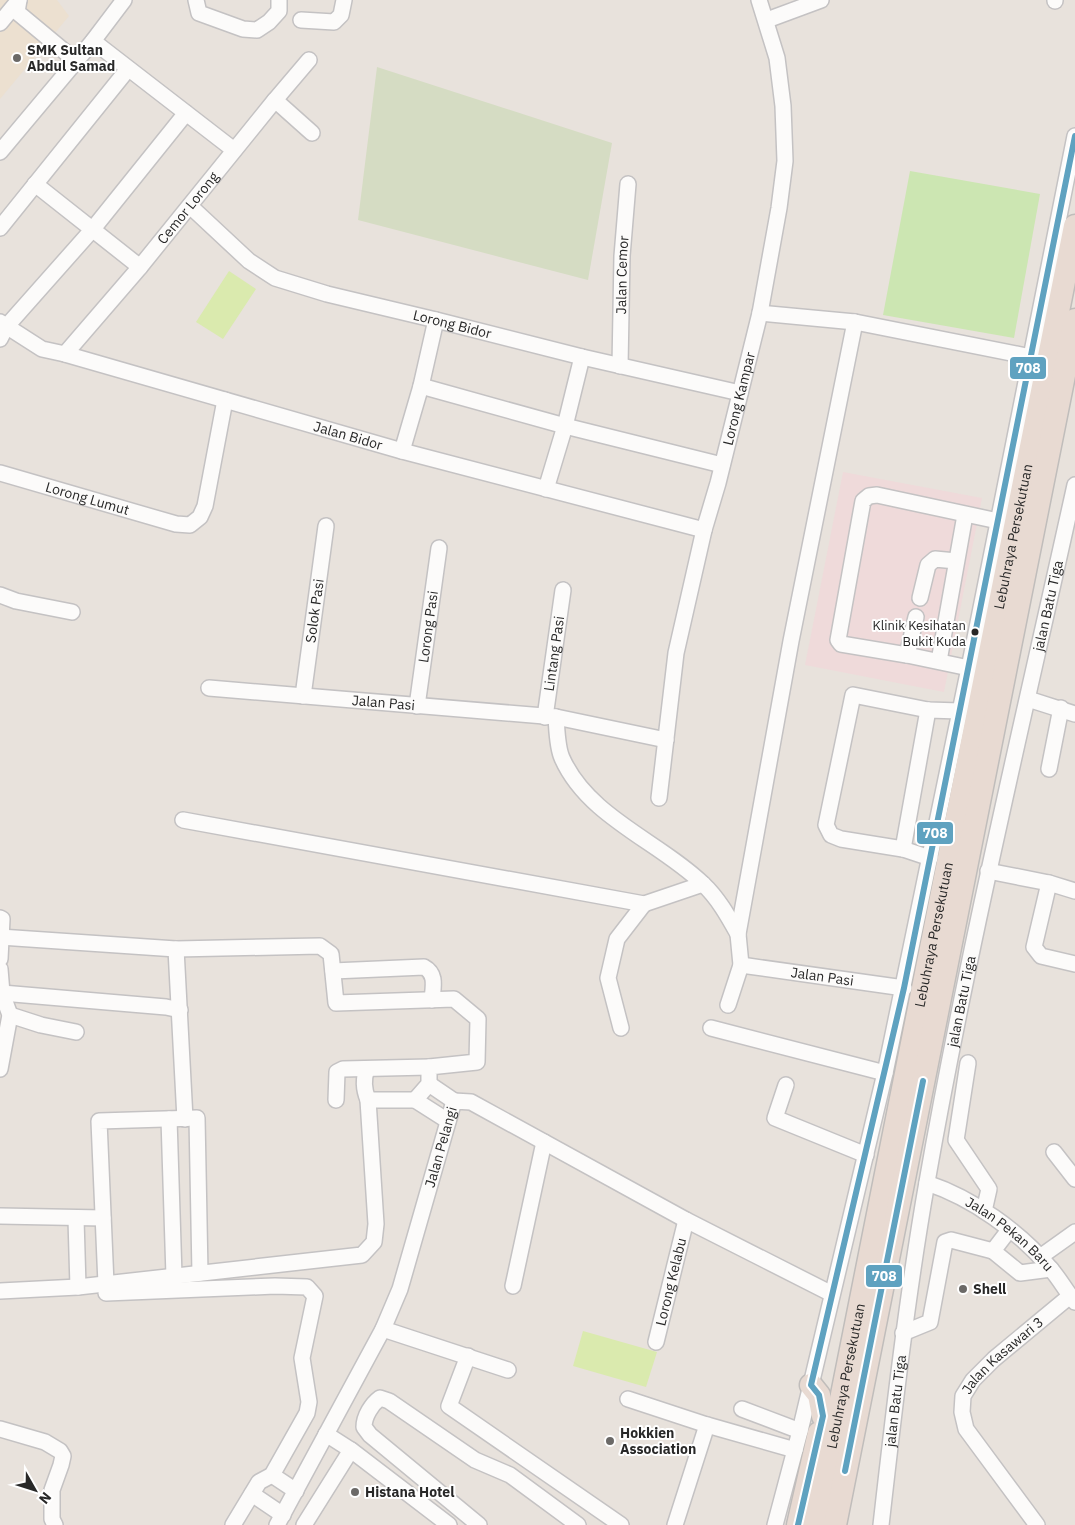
<svg xmlns="http://www.w3.org/2000/svg" width="1075" height="1525" viewBox="0 0 1075 1525" font-family="'IBM Plex Sans',sans-serif">
  <rect width="100%" height="100%" fill="#e8e2dc"/>
  <polygon fill="#ece0d0" points="0,0 57,0 69,16 0,99"/>
  <polygon fill="#efdada" points="843,472 982,498 944,692 805,665"/>
  <polygon fill="#cce6b2" points="910,171 1040,194 1014,338 883,315"/>
  <polygon fill="#d5dcc3" points="377,67 612,143 588,280 358,220"/>
  <g fill="#daeaae">
    <polygon points="229,271 256,289 223,339 196,322"/>
    <polygon points="583,1331 657,1352 646,1387 573,1366"/>
  </g>
  <g fill="none" stroke-linecap="round" stroke-linejoin="round">
    <g stroke="#c4c2c3" stroke-width="18">
      <g id="minor">
        <polyline points="19,0 17,12 76,61"/>
        <polyline points="196,0 199,13 243,29 257,30 269,22 279,11 279,0"/>
        <polyline points="1055,0 1055,1"/>
        <polyline points="301,20 334,22 341,15 344,0"/>
        <polyline points="767,20 821,0"/>
        <polyline points="0,23 19,0"/>
        <polyline points="93,41 234,150"/>
        <polyline points="275,100 312,133"/>
        <polyline points="0,152 93,41 124,0"/>
        <polyline points="35,184 140,267"/>
        <path id="s1" d="M190,206l59,55 26,17 52,16 109,26 146,37 158,36"/>
        <polyline points="0,228 128,69"/>
        <polyline points="760,313 855,322 1031,357"/>
        <path id="s2" d="M0,322l42,27 23,5 337,97 302,79"/>
        <polyline points="0,339 6,327 92,230 186,113"/>
        <path id="s3" d="M65,354l75,-87 135,-167 34,-40"/>
        <path id="s4" d="M620,366l2,-110 6,-72"/>
        <polyline points="421,386 565,426 722,465"/>
        <polyline points="402,451 421,386 436,320"/>
        <path id="s5" d="M0,473l176,51 14,1 10,-8 5,-11 20,-106"/>
        <polyline points="546,489 565,426 582,357"/>
        <polyline points="0,595 16,601 72,612"/>
        <polyline points="920,598 928,565 935,559 956,561"/>
        <polyline points="907,655 916,617"/>
        <polyline points="939,661 965,515"/>
        <polyline points="969,668 907,655 841,644 838,640 863,501 869,496 877,495 998,521"/>
        <path id="s6" d="M209,688l347,29 110,23"/>
        <path id="s7" d="M303,696l23,-170"/>
        <polyline points="1028,699 1075,714"/>
        <path id="s8" d="M417,706l22,-158"/>
        <path id="s9" d="M545,717l18,-127"/>
        <path d="M556,717c1,13 1,30 6,41 26,59 98,84 141,126 15,14 25,32 35,50"/>
        <polyline points="1049,769 1061,708"/>
        <path id="s10" d="M659,798l17,-145 28,-123 14,-47 42,-170 19,-105 6,-47 -2,-55 -6,-48 -18,-58"/>
        <polyline points="183,820 644,904 703,884"/>
        <polyline points="903,849 928,710"/>
        <polyline points="930,858 903,849 841,839 831,835 826,825 853,695 928,710 960,711"/>
        <polyline points="988,871 1049,883 1075,891"/>
        <polyline points="1049,883 1034,947 1041,956 1075,964"/>
        <polyline points="0,918 2,919 0,959"/>
        <polyline points="0,937 176,949 320,946 331,954 336,1003 454,999 478,1019 477,1062 429,1067 429,1084 415,1100"/>
        <polyline points="176,949 185,1119"/>
        <path id="s11" d="M741,965l163,23"/>
        <polyline points="0,969 2,993 10,1015 0,1069"/>
        <path d="M333,971l91,-4c13,7 9,20 8,33"/>
        <polyline points="2,993 166,1007 180,1010"/>
        <polyline points="728,1005 741,965 738,934 791,641 855,322"/>
        <polyline points="10,1015 41,1025 76,1032"/>
        <polyline points="621,1028 608,978 617,939 644,904"/>
        <polyline points="711,1028 885,1073"/>
        <polyline points="968,1063 956,1140 989,1189 984,1211"/>
        <path d="M367,1069c-4,10 -3,21 1,31"/>
        <polyline points="429,1084 454,1101"/>
        <polyline points="786,1085 775,1118 866,1155"/>
        <polyline points="336,1100 337,1072 343,1069 429,1067"/>
        <polyline points="169,1119 174,1276"/>
        <polyline points="1054,1152 1075,1179"/>
        <path id="s12" d="M927,1183c45,15 92,48 123,85 9,10 16,23 25,34"/>
        <polyline points="0,1216 103,1218"/>
        <polyline points="76,1219 78,1287"/>
        <polyline points="1009,1230 993,1251 1020,1273 1051,1269"/>
        <polyline points="1040,1257 1075,1232"/>
        <polyline points="106,1284 99,1121 197,1118 200,1273"/>
        <polyline points="513,1286 544,1142"/>
        <polyline points="0,1291 78,1287 362,1255 374,1242 376,1224 368,1100 415,1100 448,1121"/>
        <polyline points="106,1293 275,1286 307,1287 315,1296 302,1358 309,1402 307,1413 272,1475 259,1482 233,1525"/>
        <polyline points="383,1329 508,1370"/>
        <polyline points="903,1333 930,1322 945,1242 951,1240 993,1251"/>
        <path id="s13" d="M656,1342l30,-122"/>
        <polyline points="468,1356 449,1406 621,1525"/>
        <polyline points="628,1399 707,1425 795,1450"/>
        <polyline points="742,1409 800,1431"/>
        <polyline points="0,1429 45,1442 60,1451 63,1456 61,1465 52,1490 52,1519 55,1525"/>
        <polyline points="326,1434 351,1450 449,1525"/>
        <polyline points="272,1475 296,1491"/>
        <polyline points="252,1494 283,1515"/>
        <path id="s14" d="M277,1525l106,-196 17,-40 54,-188 17,1 215,118 146,74"/>
        <polyline points="304,1525 351,1450"/>
        <path d="M479,1525l-109,-90 -6,-8c0,-11 8,-23 16,-29l9,3 86,59 35,15 68,50"/>
        <polyline points="675,1525 707,1425"/>
        <polyline points="775,1525 800,1431 885,1073 969,668 1075,136"/>
        <path id="s15" d="M881,1525c13,-115 26,-229 46,-343 41,-234 97,-465 148,-697"/>
        <path id="s16" d="M1037,1525l-71,-96 -4,-17 1,-16 10,-16 21,-21 76,-63"/>
      </g>
    </g>
    <g stroke="#c0bdbb" stroke-width="25">
      <g id="highway">
        <polyline points="811,1385 819,1395 823,1416"/>
        <polyline points="798,1525 819,1433"/>
        <path id="s17" d="M816,1525l259,-1299"/>
        <polyline points="835,1525 1075,320"/>
      </g>
    </g>
    <use href="#minor" stroke="#fcfbfa" stroke-width="15"/>
    <use href="#highway" stroke="#e8dad2" stroke-width="22"/>
    <g stroke="#fff" stroke-width="10">
      <g id="bus-1">
        <polyline points="845,1471 923,1081"/>
        <polyline points="798,1525 823,1416 819,1395 811,1385 904,988 1075,136"/>
      </g>
    </g>
    <use href="#bus-1" stroke="#5fa2c0" stroke-width="6"/>
  </g>
  <g fill="#6b6967" stroke="#fff" stroke-width="2">
    <circle cx="17" cy="58" r="5"/>
    <circle cx="963" cy="1289" r="5"/>
    <circle cx="610" cy="1441" r="5"/>
    <circle cx="355" cy="1492" r="5"/>
  </g>
  <circle fill="#282828" stroke="#fff" stroke-width="2" cx="975" cy="632" r="4.5"/>
  <g text-anchor="middle" stroke-width="4" stroke-linejoin="round" paint-order="stroke">
    <g font-size="13" fill="#282828" stroke="#fff" text-anchor="end">
      <text x="966" y="630">Klinik Kesihatan<tspan x="966" dy="16">Bukit Kuda</tspan></text>
    </g>
    <g font-size="14" font-weight="bold" fill="#282828" stroke="#fff" text-anchor="start">
      <text x="27" y="55">SMK Sultan<tspan x="27" dy="16">Abdul Samad</tspan></text>
      <text x="973" y="1294">Shell</text>
      <text x="620" y="1438">Hokkien<tspan x="620" dy="16">Association</tspan></text>
      <text x="365" y="1497">Histana Hotel</text>
    </g>
    <g font-size="14" fill="#282828" stroke="#fff">
      <text dy="5" stroke="none"><textPath href="#s3" startOffset="191">Cemor Lorong</textPath></text>
      <text dy="5" stroke="none"><textPath href="#s4" startOffset="91">Jalan Cemor</textPath></text>
      <text dy="5" stroke="none"><textPath href="#s1" startOffset="295">Lorong Bidor</textPath></text>
      <text dy="5" stroke="none"><textPath href="#s10" startOffset="408">Lorong Kampar</textPath></text>
      <text dy="5" stroke="none"><textPath href="#s2" startOffset="368">Jalan Bidor</textPath></text>
      <text dy="5" stroke="none"><textPath href="#s5" startOffset="91">Lorong Lumut</textPath></text>
      <text dy="5" stroke="none"><textPath href="#s17" startOffset="1008">Lebuhraya Persekutuan</textPath></text>
      <text dy="5" stroke="none"><textPath href="#s15" startOffset="935">jalan Batu Tiga</textPath></text>
      <text dy="5" stroke="none"><textPath href="#s7" startOffset="86">Solok Pasi</textPath></text>
      <text dy="5" stroke="none"><textPath href="#s8" startOffset="80">Lorong Pasi</textPath></text>
      <text dy="5" stroke="none"><textPath href="#s9" startOffset="64">Lintang Pasi</textPath></text>
      <text dy="5" stroke="none"><textPath href="#s6" startOffset="175">Jalan Pasi</textPath></text>
      <text dy="5" stroke="none"><textPath href="#s17" startOffset="602">Lebuhraya Persekutuan</textPath></text>
      <text dy="5" stroke="none"><textPath href="#s11" startOffset="82">Jalan Pasi</textPath></text>
      <text dy="5" stroke="none"><textPath href="#s15" startOffset="530">jalan Batu Tiga</textPath></text>
      <text dy="5" stroke="none"><textPath href="#s14" startOffset="414">Jalan Pelangi</textPath></text>
      <text dy="5" stroke="none"><textPath href="#s12" startOffset="98">Jalan Pekan Baru</textPath></text>
      <text dy="5" stroke="none"><textPath href="#s13" startOffset="62">Lorong Kelabu</textPath></text>
      <text dy="5" stroke="none"><textPath href="#s16" startOffset="210">Jalan Kasawari 3</textPath></text>
      <text dy="5" stroke="none"><textPath href="#s17" startOffset="152">Lebuhraya Persekutuan</textPath></text>
      <text dy="5" stroke="none"><textPath href="#s15" startOffset="125">jalan Batu Tiga</textPath></text>
    </g>
  </g>
  <g stroke="#fff" stroke-width="2">
    <rect x="1009" y="356" width="38" height="24" rx="5" fill="#5fa2c0"/>
    <rect x="916" y="821" width="38" height="24" rx="5" fill="#5fa2c0"/>
    <rect x="865" y="1264" width="38" height="24" rx="5" fill="#5fa2c0"/>
  </g>
  <g font-size="14" text-anchor="middle" font-weight="bold" fill="#fff">
    <text x="1028" y="373">708</text>
    <text x="935" y="838">708</text>
    <text x="884" y="1281">708</text>
  </g>
  <g transform="translate(35 1490) rotate(129)" stroke="#ffffff" stroke-width="4" paint-order="stroke">
  <path d="M0-4L9 19L0 12L-9 19Z" fill="#282828"/>
  <text y="-8" font-size="14" font-weight="bold" text-anchor="middle" fill="#282828">N</text>
  </g>
</svg>
